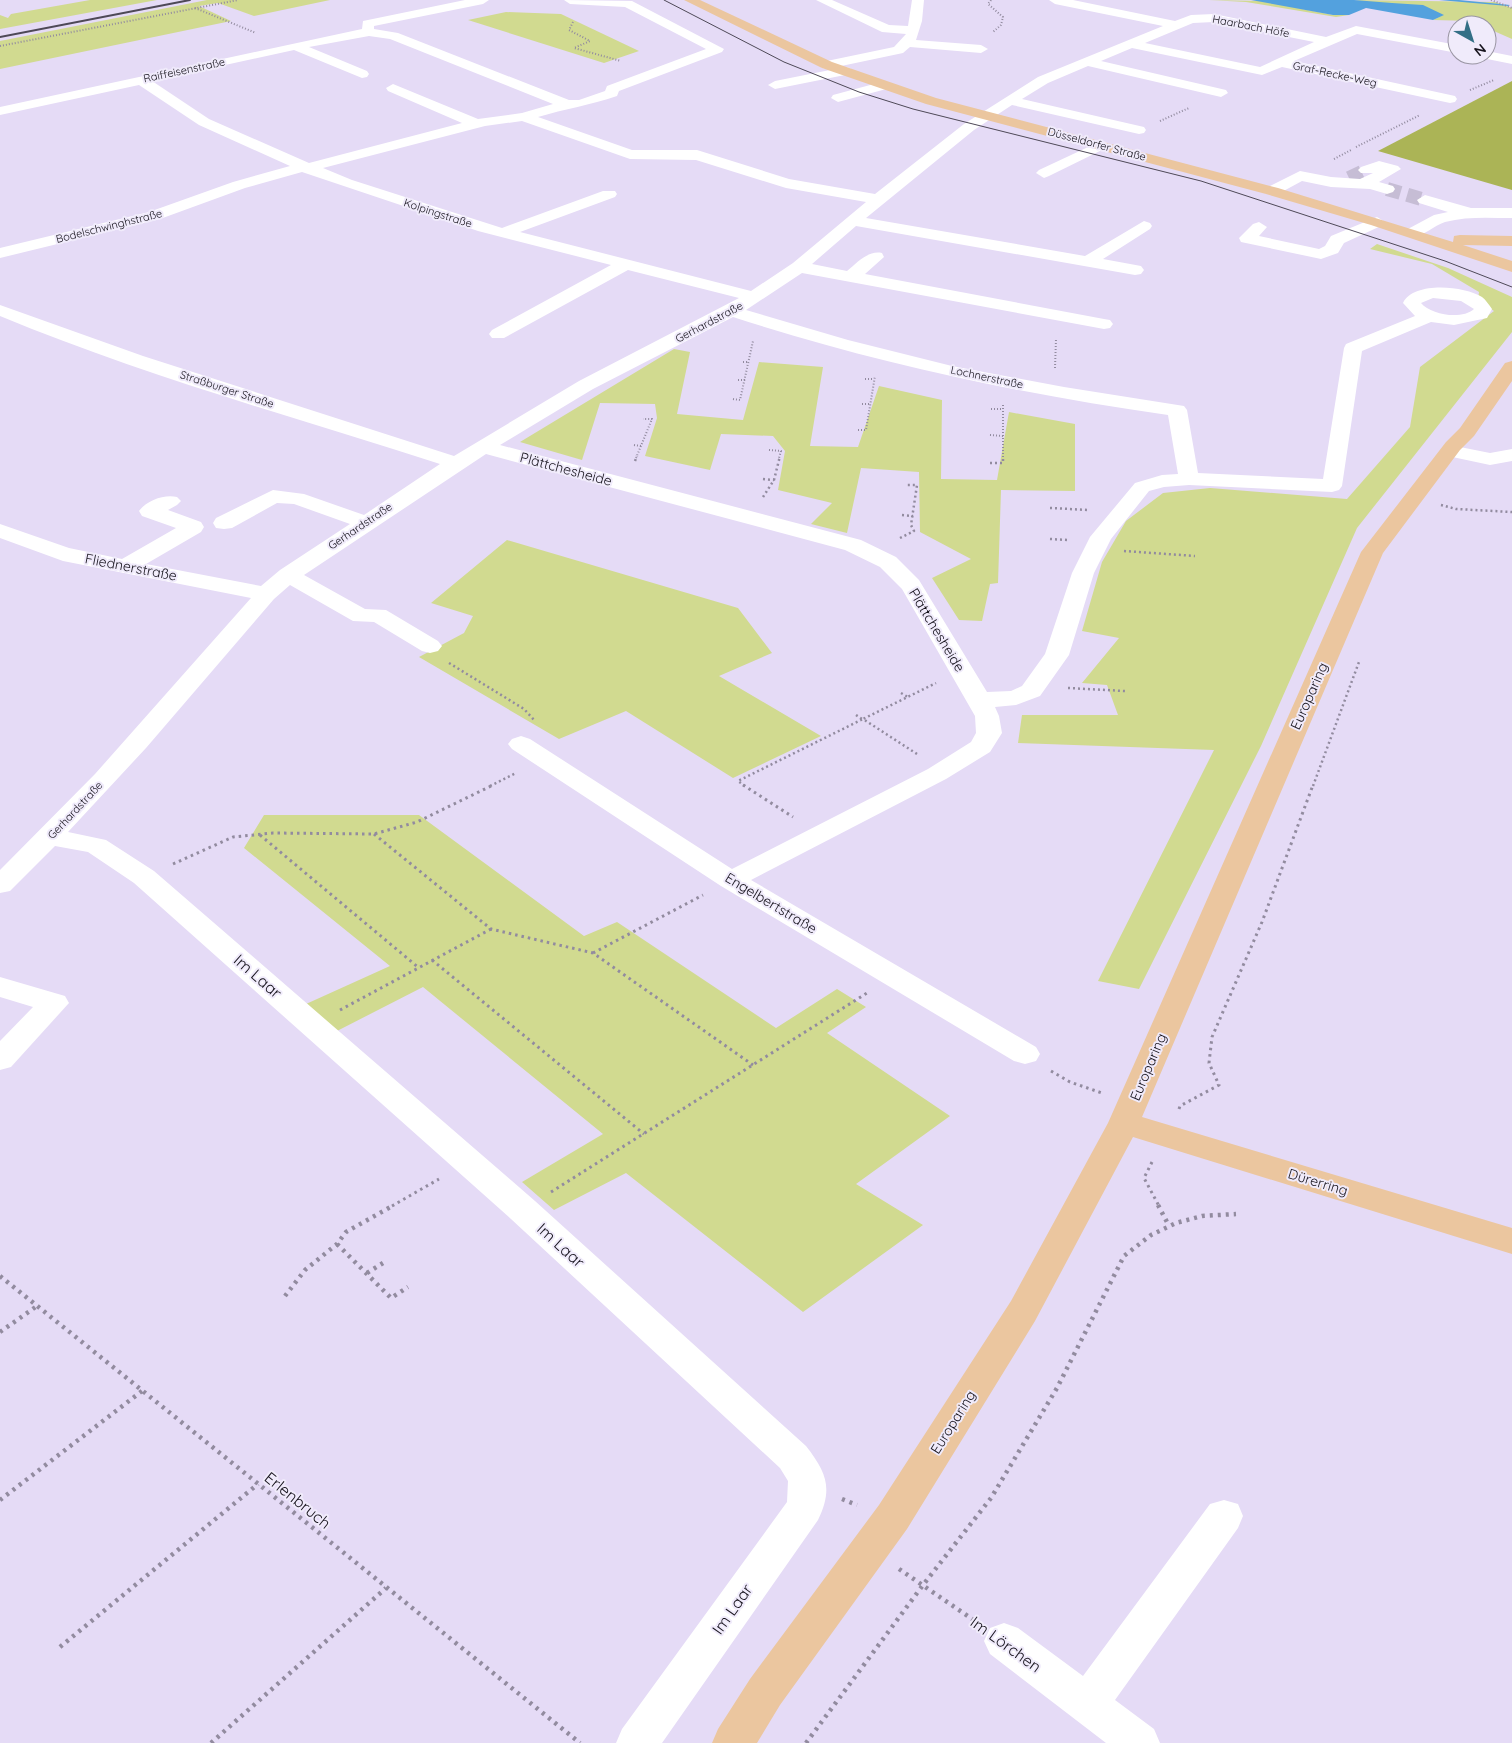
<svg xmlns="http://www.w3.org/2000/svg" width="1512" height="1743" viewBox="0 0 1512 1743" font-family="Quicksand,sans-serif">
  <rect width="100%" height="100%" fill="#e5dbf6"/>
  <g fill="#d1da90">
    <polygon points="90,0 157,0 0,29 0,15 8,18 11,14"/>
    <polygon points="207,0 330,0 254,16 218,3 199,6 231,21 0,69 0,41"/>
    <polygon points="1209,0 1263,1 1333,15 1349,15 1336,17 1246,2"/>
    <polygon points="1354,0 1495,2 1512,8 1512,39 1487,28 1487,25 1472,21 1433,20 1443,15"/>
    <polygon points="506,12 561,14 639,51 604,63 468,20"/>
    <polygon points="1377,244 1448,268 1512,297 1512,332 1357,528 1261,746 1139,989 1098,981 1214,750 1018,743 1022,715 1118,715 1107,685 1082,683 1119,638 1082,631 1102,562 1126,521 1163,493 1210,488 1347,499 1410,427 1420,367 1494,311 1478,300 1479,292 1432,264 1370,249"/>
    <polygon points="674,349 690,352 677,414 743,420 759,362 823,367 810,446 858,447 879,386 942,400 941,479 997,480 1009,412 1075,424 1075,491 1001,490 998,583 990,584 982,621 959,620 932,578 971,559 920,532 919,472 861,468 847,533 811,524 832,503 778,490 785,451 773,436 721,434 710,470 645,456 657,418 655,404 600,403 582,460 520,442"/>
    <polygon points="507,540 738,608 772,653 719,676 821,736 733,778 626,711 559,739 419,657 464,633 473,616 431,603"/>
    <polygon points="264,815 419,815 584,936 617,922 776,1028 837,989 866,1007 827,1033 950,1116 856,1184 923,1225 803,1312 626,1173 554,1210 522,1182 603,1134 423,987 337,1031 306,1004 390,966 244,848"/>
  </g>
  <polygon fill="#abb456" points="1512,81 1512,190 1378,151"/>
  <polygon fill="#53a1de" points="1251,0 1354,0 1392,3 1423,5 1444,15 1433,20 1366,8 1349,15 1333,15"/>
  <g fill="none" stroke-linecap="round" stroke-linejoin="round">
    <polygon fill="#53a1de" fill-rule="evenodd" points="1439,0 1459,0 1510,5 1508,6"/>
    <g stroke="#c6bdd5" stroke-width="14" stroke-dasharray="14 7" stroke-linecap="butt">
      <polyline points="1349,178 1366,170"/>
      <polyline points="1387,189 1425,200"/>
    </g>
    <g stroke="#928b9f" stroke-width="2" stroke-dasharray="1 2" stroke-linecap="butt">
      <polyline points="991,0 988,4 1003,17 1001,25 993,32"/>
      <polyline points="1491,0 1512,8"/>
      <polyline points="195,8 256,33"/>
      <polyline points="573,22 569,30 590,41 574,48 621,61"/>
      <polyline points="0,46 238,0"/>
      <polyline points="1470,90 1494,80"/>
      <polyline points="1160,121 1189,108"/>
      <polyline points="1356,147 1420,115"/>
      <polyline points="1334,159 1351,150"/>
      <polyline points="743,362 749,362"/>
      <polyline points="1055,368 1056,339"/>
      <polyline points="865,379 874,379"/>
      <polyline points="738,380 745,380"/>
      <polyline points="733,399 740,400 753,341"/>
      <polyline points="862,404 870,404"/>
      <polyline points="1003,405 1003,458"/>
      <polyline points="991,409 1003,409"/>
      <polyline points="858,430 866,430 875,376"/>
      <polyline points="990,435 1003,436"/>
      <polyline points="634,445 641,446"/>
      <polyline points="769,450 781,451 779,458"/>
      <polyline points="636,458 652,419 643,419"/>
    </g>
    <g stroke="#928b9f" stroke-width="2.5" stroke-dasharray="2 3" stroke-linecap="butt">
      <polyline points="635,461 637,456"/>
      <polyline points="990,463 1003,463 1003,456"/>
      <polyline points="763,479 774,480"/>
      <polyline points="763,497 774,480 780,456"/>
      <polyline points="1441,505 1456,509 1512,512"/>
      <polyline points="1050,508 1089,510"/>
      <polyline points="902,515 913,516"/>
      <polyline points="900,538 914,531 911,525 917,485 905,485"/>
      <polyline points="1050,539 1068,540"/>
      <polyline points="1124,551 1195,556"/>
      <polyline points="449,663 524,709 535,721"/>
      <polyline points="1068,688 1125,691"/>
      <polyline points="901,693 908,697"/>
      <polyline points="856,715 862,719"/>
      <polyline points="917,754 863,719 936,683"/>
      <polyline points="490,786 516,773"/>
      <polyline points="745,786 738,781 863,719"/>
      <polyline points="1313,786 1359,662"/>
    </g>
    <g stroke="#928b9f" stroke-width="3" stroke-dasharray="2.5 4" stroke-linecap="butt">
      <polyline points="743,785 793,817"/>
      <polyline points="374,834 491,929 593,953 753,1065"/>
      <polyline points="260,835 419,968"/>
      <polyline points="173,864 233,837 273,833 374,834 417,822 493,785"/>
      <polyline points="593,953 703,895"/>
      <polyline points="432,960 644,1134"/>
      <polyline points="340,1010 491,929"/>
      <polyline points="1051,1071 1070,1082 1102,1093"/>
      <polyline points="1179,1109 1180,1106 1219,1085 1209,1063 1212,1037 1262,922 1313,785"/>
      <polyline points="1152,1162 1144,1178 1159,1206"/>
      <polyline points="551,1192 867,993"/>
      <polyline points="392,1206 439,1179"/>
    </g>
    <g stroke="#928b9f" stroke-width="4.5" stroke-dasharray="3 5" stroke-linecap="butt">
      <polyline points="1158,1205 1168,1224"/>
      <polyline points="337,1244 391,1298 408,1287"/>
      <polyline points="367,1273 383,1263"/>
      <polyline points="0,1276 580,1743"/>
      <polyline points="285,1296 305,1270 337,1244 346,1232 394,1205"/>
      <polyline points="0,1332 37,1306"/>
      <polyline points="842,1499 857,1505"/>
      <polyline points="0,1500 142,1391"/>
      <polyline points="899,1569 975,1621"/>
      <polyline points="60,1647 258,1484"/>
      <polyline points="211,1743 386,1588"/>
      <polyline points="806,1743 923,1585 991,1498 1057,1388 1124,1256 1151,1235 1176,1223 1202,1216 1236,1214"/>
    </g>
    <g fill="#fff" fill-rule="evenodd">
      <path d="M465,0h24l-6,4 -109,22v3l24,4 171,67h10l26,-9 2,-5 99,-37 -81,-42 -55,-3 -6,-4 68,1 92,48 -2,3 -103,39 -2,5c-27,9 -52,13 -79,21l94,33h65l92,29 86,15 89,-70 74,-47 125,-51 -108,-22 -6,-4h24l102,21 16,-6 23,-1 112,23 30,-11 101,19v8l-100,-19 -63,27 161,35 2,3 -2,3 -5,1 -168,-36 -20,8 -130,-27 -31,13 125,29 2,3 -7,4 -133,-31 -40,17 -26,16 122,28 2,3 -2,3 -5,1 -127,-29 -38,25 -108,88 219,38 59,-35 6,2 2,3 -2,3 -47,30 38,7 3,4 -3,4 -6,1 -279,-49 -44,38 35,7c10,-8 21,-21 35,-18l2,4 -19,17 239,45 6,1 3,4 -3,4 -6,1 -302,-56 -56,37 102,30 104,26 112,21 120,19 3,4 11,63 125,6 21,-131 2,-4 69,-28 -12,-13c11,-22 61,-17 79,-6 4,3 7,8 10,12l-5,9 -33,7 -23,-3 -69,29 -20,135 -3,4 -7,2 -143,-7 -25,2 -15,4 -38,48 -17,34 -25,82 -29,41 -24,9 -21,2 4,9 3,17 -12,19 -44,27 -195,101 285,167 4,7 -4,7 -11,3 -11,-3 -293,-175 -209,-137 -4,-5 4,-5 9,-3 9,3 202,130 196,-100 43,-27 5,-9 -1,-17 -73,-127 -22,-22 -35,-17 -359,-96 -182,121 61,34 21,1 52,31 4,5 -4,5 -8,2 -8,-2 -48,-29 -21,-1 -63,-36 -16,14 -128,149 -78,84 38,8 48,31 381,330 271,245c21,27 27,43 12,74l-156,223h-46l6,-14 165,-227 1,-21 -8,-13 -269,-249 -377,-336 -46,-31 -33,-6 -45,45 -10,2v-23l95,-96 156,-176 -188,-37 -63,-23v-14l69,24 53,11 54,-31 -34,-12 -3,-5c8,-11 26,-17 38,-14l4,4 -4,4 -9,5 33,12 3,5 -3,5 -55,32 115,22 19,-16 70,-46 -56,-20 -17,-1 -45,25 -8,1 -8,-1 -3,-5 3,-5 57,-28 31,4 60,21 76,-51c-146,-47 -298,-89 -440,-148v-11l143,51 311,100 125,-75 160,-83 -111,-28 -124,68h-12l-3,-4 3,-4 119,-65 -133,-34 -176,-59 -57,16 -85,31 -160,39v-10l149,-36 84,-30 57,-16 -91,-41 -60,-40 -139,30v-8l362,-78 1,-8zM1214,22l100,20 -54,25 -115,-24 48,-20zM369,36l21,3 163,65 -31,9 -44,6 -85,-35 -7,4 2,3 74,32 -153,40 -100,-44 -57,-38 142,-31 68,28 5,-1 2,-3 -2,-3 -58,-24zM522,121l108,38 66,1 90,28 80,14 -73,61 -42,28 -231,-59 95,-35 2,-3 -2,-3h-12l-101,37 -150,-48 -29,-12 162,-42zM1433,298l28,3 13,8c-12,11 -43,6 -53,-6zM733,317c142,46 287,77 435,98l10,59 -16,1 -27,8 -45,54 -18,36 -27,81 -23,32 -11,5 -24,1 -68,-112 -23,-23 -35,-17 -361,-95 93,-56z"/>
      <polygon points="816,0 832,0 889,25 908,26 912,0 924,0 922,21 916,40 981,45 988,49 981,53 910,47 903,53 827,69 822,68 820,65 822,62 894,47 906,34 882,32"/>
      <polygon points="1487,51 1512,56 1512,64 1482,58 1480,55 1487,55"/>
      <polygon points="845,67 850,68 852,71 850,74 775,89 768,85 775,81"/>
      <polygon points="885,81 892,85 890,88 838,102 831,98 833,95"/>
      <polygon points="1101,141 1106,142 1108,145 1106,148 1049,176 1044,178 1036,173 1039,170"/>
      <polygon points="1379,161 1398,166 1401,169 1379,182 1393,186 1395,189 1393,192 1387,194 1370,189 1331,187 1302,181 1278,194 1266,194 1264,191 1266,188 1300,171 1331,177 1360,179 1373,173 1361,173 1358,170 1361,167"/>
      <path d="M1425,195l46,13h41v10c-22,0 -45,-2 -67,4 -13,4 -24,18 -39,14l-2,-3 2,-3 28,-15 14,-3 -29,-9 -2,-3z"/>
      <polygon points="1377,217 1385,222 1383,225 1344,243 1338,253 1321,259 1241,242 1239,238 1253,224 1259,222 1267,227 1259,236 1319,249 1325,246 1331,236"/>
      <polygon points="1450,445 1490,453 1512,449 1512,461 1490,465 1443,455 1440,451 1443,447"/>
      <polygon points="0,977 65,996 69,1003 11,1067 0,1070 0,1041 33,1007 0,997"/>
      <polygon points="1224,1500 1238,1504 1243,1516 1238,1528 1115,1700 1154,1729 1160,1743 1106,1743 990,1654 984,1641 990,1628 1004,1623 1018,1628 1083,1676 1210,1504"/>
    </g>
    <g fill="#ebc69f" fill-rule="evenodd">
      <polygon points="684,0 700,0 832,62 936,98 1278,188 1453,242 1454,236 1460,235 1512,236 1512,246 1463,245 1512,261 1512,272 1371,225 1266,194 926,104 822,68"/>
      <polygon points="1512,361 1512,381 1474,436 1460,450 1383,553 1142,1117 1512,1228 1512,1254 1133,1137 1035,1321 907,1529 780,1705 757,1743 712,1743 718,1729 750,1679 879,1505 1011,1301 1108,1123 1361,552 1446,442 1460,428 1505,363"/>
    </g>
    <polyline stroke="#4e4957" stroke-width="1" points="664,0 784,62 859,92 913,109 1201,181 1445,261 1512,287"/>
    <polyline stroke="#4e4957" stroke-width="2" points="0,37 190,0"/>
  </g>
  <g text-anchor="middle" stroke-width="4" stroke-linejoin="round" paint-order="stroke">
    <g font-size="11" fill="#16131c" stroke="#f0ebfb">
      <text transform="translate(1251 26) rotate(11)" y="4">Haarbach Höfe</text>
      <text transform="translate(184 70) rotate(-12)" y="4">Raiffeisenstraße</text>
      <text transform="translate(1335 74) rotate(12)" y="4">Graf-Recke-Weg</text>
      <text transform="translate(1097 144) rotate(15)" y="4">Düsseldorfer Straße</text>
      <text transform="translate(438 213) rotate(18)" y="4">Kolpingstraße</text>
      <text transform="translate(109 226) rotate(-14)" y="4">Bodelschwinghstraße</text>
      <text transform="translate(709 322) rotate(-28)" y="4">Gerhardstraße</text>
      <text transform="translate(987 377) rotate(12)" y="4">Lochnerstraße</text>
      <text transform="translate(227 389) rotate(18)" y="4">Straßburger Straße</text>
      <text transform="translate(360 526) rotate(-34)" y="4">Gerhardstraße</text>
      <text transform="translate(75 810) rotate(-47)" y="4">Gerhardstraße</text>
    </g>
    <g font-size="14" fill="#16131c" stroke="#f0ebfb">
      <text transform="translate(566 469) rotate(15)" y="5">Plättchesheide</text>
      <text transform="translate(131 567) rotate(11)" y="5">Fliednerstraße</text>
      <text transform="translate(937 630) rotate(59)" y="5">Plättchesheide</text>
      <text transform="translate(1309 696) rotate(-66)" y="5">Europaring</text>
      <text transform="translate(771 903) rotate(31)" y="5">Engelbertstraße</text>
      <text transform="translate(1148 1067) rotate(-67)" y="5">Europaring</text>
      <text transform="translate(1318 1182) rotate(17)" y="5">Dürerring</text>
      <text transform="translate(953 1422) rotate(-58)" y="5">Europaring</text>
    </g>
    <g font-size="16" fill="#16131c" stroke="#f0ebfb">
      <text transform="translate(258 976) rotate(41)" y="6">Im Laar</text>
      <text transform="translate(561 1245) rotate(42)" y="6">Im Laar</text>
      <text transform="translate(298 1500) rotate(39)" y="6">Erlenbruch</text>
      <text transform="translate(732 1609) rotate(-55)" y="6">Im Laar</text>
      <text transform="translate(1006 1644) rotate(36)" y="6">Im Lörchen</text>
    </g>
  </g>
  <g transform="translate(1472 40) rotate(141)"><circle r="24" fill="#f0ebfb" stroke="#9995a2"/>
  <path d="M0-4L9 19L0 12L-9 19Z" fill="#336f86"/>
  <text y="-8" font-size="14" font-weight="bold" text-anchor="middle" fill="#16131c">N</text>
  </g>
</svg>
